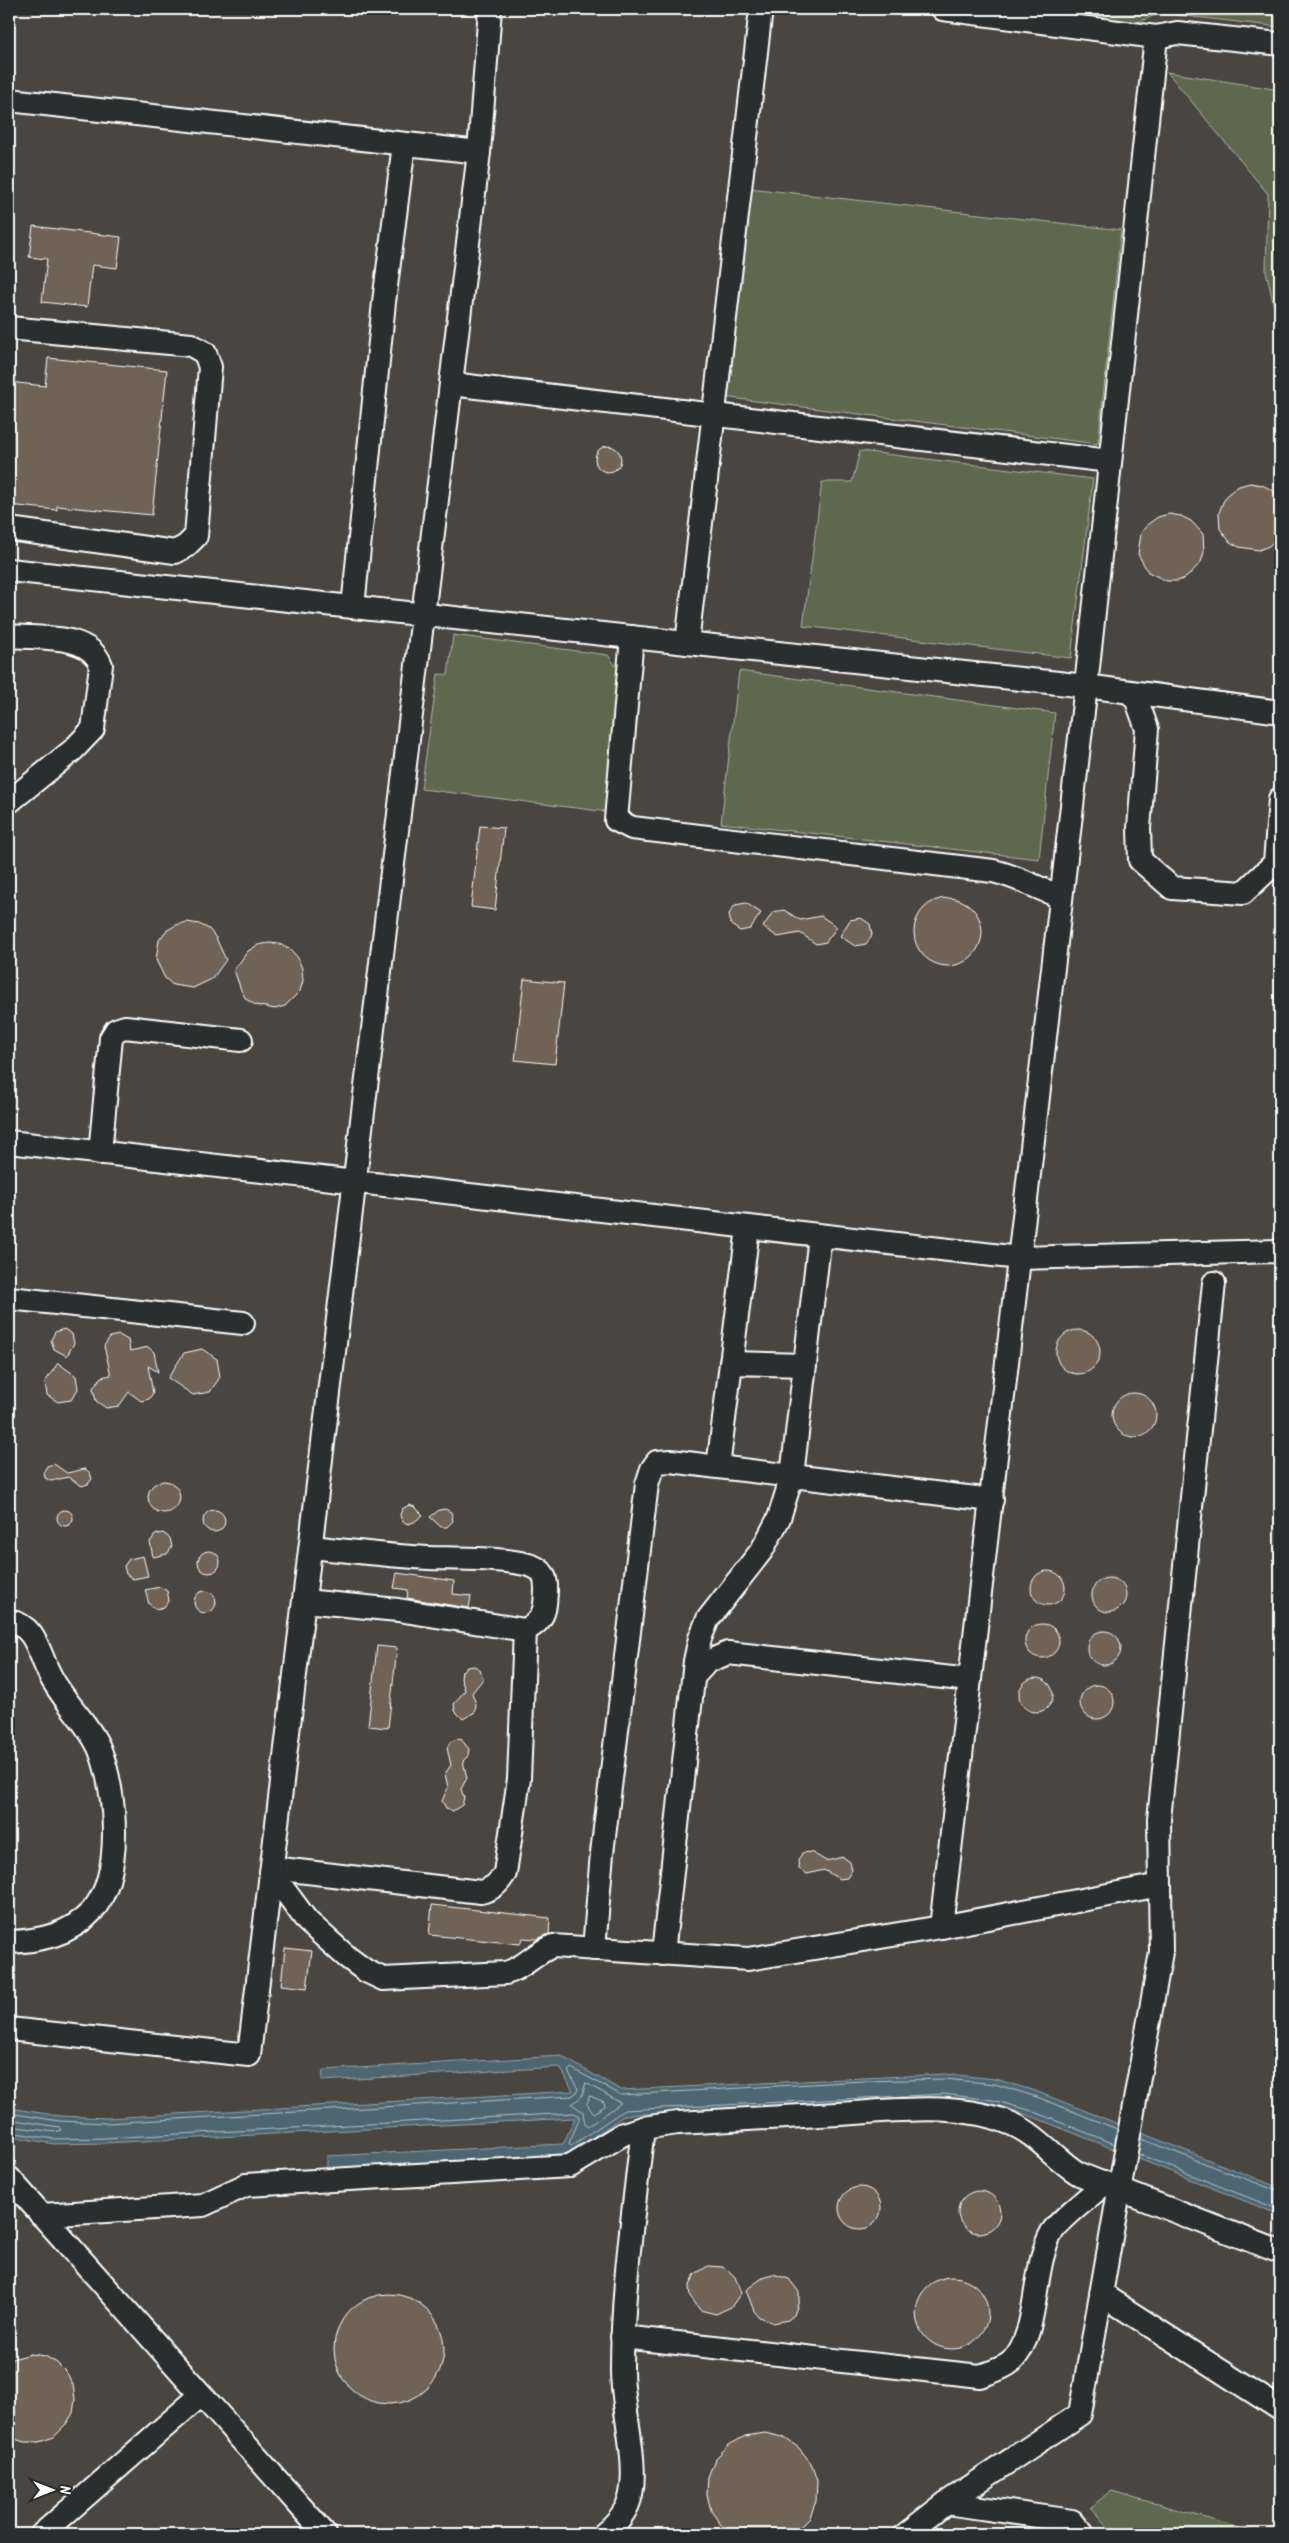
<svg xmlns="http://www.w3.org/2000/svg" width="1289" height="2543" viewBox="0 0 1289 2543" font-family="Kalam,sans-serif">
  <rect width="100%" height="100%" fill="#383836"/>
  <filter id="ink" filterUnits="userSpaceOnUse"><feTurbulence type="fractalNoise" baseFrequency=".02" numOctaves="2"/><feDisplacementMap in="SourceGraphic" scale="10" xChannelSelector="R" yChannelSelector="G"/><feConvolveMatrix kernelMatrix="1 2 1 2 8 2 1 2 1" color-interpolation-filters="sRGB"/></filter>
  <g filter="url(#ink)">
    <polygon fill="#48453f" points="9,9 1280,9 1280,2534 1261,2534 1112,2492 1090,2507 1114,2534 9,2534"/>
    <g fill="#5f684f" stroke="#afb4a7">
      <polygon points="1014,9 1280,9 1280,27 1160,13 1134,24"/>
      <polygon points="1167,72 1280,90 1280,333 1266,271 1268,194"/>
      <polygon points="749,188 1121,230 1098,444 723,397"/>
      <polygon points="860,451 1093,479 1071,658 803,626 822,482 852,482"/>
      <polygon points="453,635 608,655 624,678 608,812 421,789 438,674 448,675"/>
      <polygon points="739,671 1055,713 1039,859 721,823"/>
      <polygon points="1112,2491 1261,2534 1114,2534 1090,2507"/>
    </g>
    <polygon fill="#4e6672" stroke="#95a3aa" points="561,2056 621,2090 945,2074 996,2079 1038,2092 1280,2188 1280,2215 1028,2115 991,2105 945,2099 625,2115 565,2157 327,2169 327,2156 563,2144 575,2118 105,2143 54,2144 9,2136 9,2108 60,2116 107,2118 573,2091 560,2067 322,2081 323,2070"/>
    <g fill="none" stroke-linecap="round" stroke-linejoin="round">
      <g stroke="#b8c2c7" stroke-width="1">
        <polygon points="586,2083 621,2103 587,2127 585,2125 583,2112 572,2104 582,2096"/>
        <polygon points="590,2096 604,2102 605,2106 593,2113 587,2104"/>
        <polyline points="9,2113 59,2121 107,2123 572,2096 576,2093 578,2089 568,2071 571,2068 621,2095 863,2081 945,2079 995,2084 1037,2097 1117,2129"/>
        <polyline points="9,2119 59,2127 61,2130 55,2132 9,2126"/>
        <polyline points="9,2132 54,2139 105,2138 574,2113 578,2115 579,2120 569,2143 571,2146 624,2110 944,2094 992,2100 1029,2110 1115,2144"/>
        <polyline points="1141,2139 1280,2192"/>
        <polyline points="1138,2154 1280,2210"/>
      </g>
    </g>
    <g fill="#6f6255" stroke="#fff">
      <polygon points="33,226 121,237 117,268 92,265 87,307 42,302 47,259 29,257"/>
      <polygon points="48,358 167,370 152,515 57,506 57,510 9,505 9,382 45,386"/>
      <circle cx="608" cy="459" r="13"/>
      <polygon points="1250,483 1262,485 1272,490 1280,498 1280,535 1269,546 1259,550 1239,547 1230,542 1220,529 1219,513 1223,502 1229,493 1239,486"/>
      <polygon points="1169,514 1181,516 1191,521 1203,534 1204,552 1201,562 1187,577 1178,581 1167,581 1148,572 1138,554 1141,533 1148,524 1158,517"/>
      <polygon points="480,826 504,828 495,910 471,907"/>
      <circle cx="948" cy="932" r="34"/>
      <polygon points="746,903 761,913 750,929 740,931 731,925 729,914 735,905"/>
      <polygon points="784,910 800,920 821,916 837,927 826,942 816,944 800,933 778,937 763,927 773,912"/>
      <polygon points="861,918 870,924 872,935 866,944 855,946 840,936 850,920"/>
      <polygon points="187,922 199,924 209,929 216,938 226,960 212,979 193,988 173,985 165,978 156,960 159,940 166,931 176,925"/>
      <polygon points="269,943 280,944 291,950 298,958 302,969 303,981 300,991 285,1006 275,1009 255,1005 246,999 241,990 234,970 248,951 258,945"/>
      <polygon points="524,979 564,983 555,1064 515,1060"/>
      <polygon points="64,1329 72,1334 74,1343 67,1356 54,1349 51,1340 55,1332"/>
      <circle cx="1078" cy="1352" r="22"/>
      <polygon points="119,1335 128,1340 130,1351 148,1347 154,1352 158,1372 148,1366 153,1393 149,1399 141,1401 129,1392 119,1406 106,1408 96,1401 93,1388 101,1377 111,1375 104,1346 110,1337"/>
      <polygon points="202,1349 217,1359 220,1377 210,1392 193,1395 168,1378 184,1353"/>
      <polygon points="58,1363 76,1376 78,1389 71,1400 58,1402 47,1395 45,1382"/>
      <circle cx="1134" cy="1415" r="22"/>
      <polygon points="54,1464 67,1473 85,1469 90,1473 92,1479 88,1484 82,1486 68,1477 51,1481 45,1478 44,1471 47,1466"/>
      <circle cx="164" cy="1497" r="16"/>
      <polygon points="409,1505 415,1507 423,1515 414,1522 408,1524 402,1521 400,1515 402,1509"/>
      <polygon points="445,1509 451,1512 453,1521 447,1527 441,1527 430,1517 439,1510"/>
      <circle cx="65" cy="1518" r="8"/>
      <circle cx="214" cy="1521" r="11"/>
      <polygon points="163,1533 170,1538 172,1547 167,1554 153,1557 150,1542 155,1535"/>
      <circle cx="209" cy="1562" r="11"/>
      <polygon points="143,1556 148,1576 133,1579 126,1574 124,1566 129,1559"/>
      <circle cx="1048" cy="1588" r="17"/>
      <polygon points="397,1573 454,1581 453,1594 471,1596 469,1608 407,1598 408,1590 394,1588"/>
      <circle cx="1109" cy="1595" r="17"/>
      <polygon points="160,1587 167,1591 169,1600 164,1607 156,1609 149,1604 145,1590"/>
      <circle cx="205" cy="1602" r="11"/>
      <circle cx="1042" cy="1641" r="17"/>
      <circle cx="1104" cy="1648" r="17"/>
      <polygon points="377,1646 397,1648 388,1728 368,1726"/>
      <polygon points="474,1666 480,1669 483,1679 472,1693 476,1704 475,1712 463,1719 455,1711 454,1704 465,1690 461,1679 462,1671 467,1667"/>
      <circle cx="1036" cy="1695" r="17"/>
      <circle cx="1097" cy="1702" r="17"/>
      <polygon points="460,1738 469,1749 468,1756 463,1761 467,1778 461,1789 464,1798 462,1805 453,1811 446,1808 442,1801 448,1787 445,1774 451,1765 447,1748 450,1742"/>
      <polygon points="811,1852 826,1861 843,1857 850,1862 852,1870 847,1878 839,1879 824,1870 807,1874 799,1869 798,1861 802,1853"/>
      <polygon points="432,1905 550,1918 549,1934 537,1939 523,1938 520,1944 429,1935"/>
      <polygon points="285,1948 312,1951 307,1988 281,1985"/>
      <circle cx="860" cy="2208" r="21"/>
      <circle cx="979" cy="2212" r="21"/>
      <polygon points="708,2266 723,2267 730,2272 735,2277 741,2293 731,2307 716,2314 700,2310 690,2296 689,2288 695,2274"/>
      <polygon points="773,2274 789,2279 799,2292 799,2301 794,2315 788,2320 773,2323 759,2317 754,2311 746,2290 765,2276"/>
      <circle cx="952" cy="2313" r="36"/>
      <circle cx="389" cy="2349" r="55"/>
      <polygon points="31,2354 45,2356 57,2363 67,2373 73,2385 75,2399 73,2413 65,2426 54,2437 39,2442 24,2442 9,2437 9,2360"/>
      <polygon points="765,2433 783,2437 799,2448 811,2463 817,2481 816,2501 810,2517 793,2534 731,2534 721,2525 711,2511 707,2494 708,2477 715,2459 729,2445 745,2436"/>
    </g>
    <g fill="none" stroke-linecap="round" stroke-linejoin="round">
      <g stroke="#fff" stroke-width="26">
        <g id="minor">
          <polyline points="1156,37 1177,33 1280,44"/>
          <polyline points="9,100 479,152"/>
          <polyline points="9,328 191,345 205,353 210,367 196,536 186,546 175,552 9,529"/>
          <polyline points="451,384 1110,461"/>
          <polyline points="9,570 1086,686 1280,712"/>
          <polyline points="353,607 384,302 404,144"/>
          <path d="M9,636c30,3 79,-4 92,29l-8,64 -20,21 -64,52"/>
          <path d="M632,637l-16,183 16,8 361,43c23,5 46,18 68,26"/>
          <polyline points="687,643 761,9"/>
          <polyline points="1130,692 1137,701 1147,729 1139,828 1140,860 1172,888 1243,893 1275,863 1280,799"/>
          <polyline points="9,1142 1019,1258 1280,1251"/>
          <polyline points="100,1153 111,1038 116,1030 125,1027 241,1040"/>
          <polyline points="748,1228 718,1467 992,1500"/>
          <polyline points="9,1298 243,1323"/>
          <polyline points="731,1363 805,1365"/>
          <path d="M304,1601l94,9 127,20c11,-5 19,-13 20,-26 1,-11 4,-28 -7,-35 -18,-12 -86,-10 -110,-11 -39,-2 -78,-7 -117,-11"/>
          <path d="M9,1621c28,5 29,32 41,54 12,25 40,50 50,75 16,42 24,125 -8,161 -22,24 -53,30 -83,31"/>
          <polyline points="694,1676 707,1662 728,1653 970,1680"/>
          <path d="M272,1868l209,24c12,-3 17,-8 24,-19l14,-94 6,-149"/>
          <path d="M271,1872l36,49 40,36 19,14 17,8 123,-6c20,-6 28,-20 47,-27l195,13 193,-32 219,-42"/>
          <polyline points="941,1927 1086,686 1156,37 943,9"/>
          <polyline points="594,1949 602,1853 647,1484 652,1469 657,1462 671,1461 718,1467"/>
          <polyline points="663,1954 695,1661 700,1638 708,1619 762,1550 779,1518 792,1476 820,1236"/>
          <polyline points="9,2029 249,2055 479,152 490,9"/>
          <polyline points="9,2178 325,2534"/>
          <path d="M41,2215l162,-10 43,-20 324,-19 53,-32 20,-6 35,-5c54,-3 107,-6 160,-9 58,-3 119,-13 174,10 26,11 43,35 67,50l201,78"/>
          <polyline points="1101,2294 1280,2409"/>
          <path d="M622,2337l358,39c11,-4 23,-7 31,-14 29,-27 20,-94 41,-130 8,-13 40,-37 53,-49"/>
          <polyline points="946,2503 1080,2414 1161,1952 1159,1819 1214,1283"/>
          <polyline points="42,2534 201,2395"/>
          <path d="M604,2534c13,-11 24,-23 27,-40 7,-34 -9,-87 -9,-124 0,-81 12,-162 21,-242"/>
          <polyline points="906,2534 946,2503 1072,2521 1083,2534"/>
        </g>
      </g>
      <use href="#minor" stroke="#2a2d2e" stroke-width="22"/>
    </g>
  </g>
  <rect width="1289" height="2543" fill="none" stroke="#2a2d2e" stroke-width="30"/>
  <rect x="15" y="15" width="1259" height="2513" fill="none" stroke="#fff" stroke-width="2" filter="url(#ink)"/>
  <g transform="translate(52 2490) rotate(90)" stroke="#2a2d2e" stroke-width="4" paint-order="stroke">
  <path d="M0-4L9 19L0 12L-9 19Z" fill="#ffffff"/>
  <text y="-8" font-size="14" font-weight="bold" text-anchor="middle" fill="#ffffff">N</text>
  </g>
</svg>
